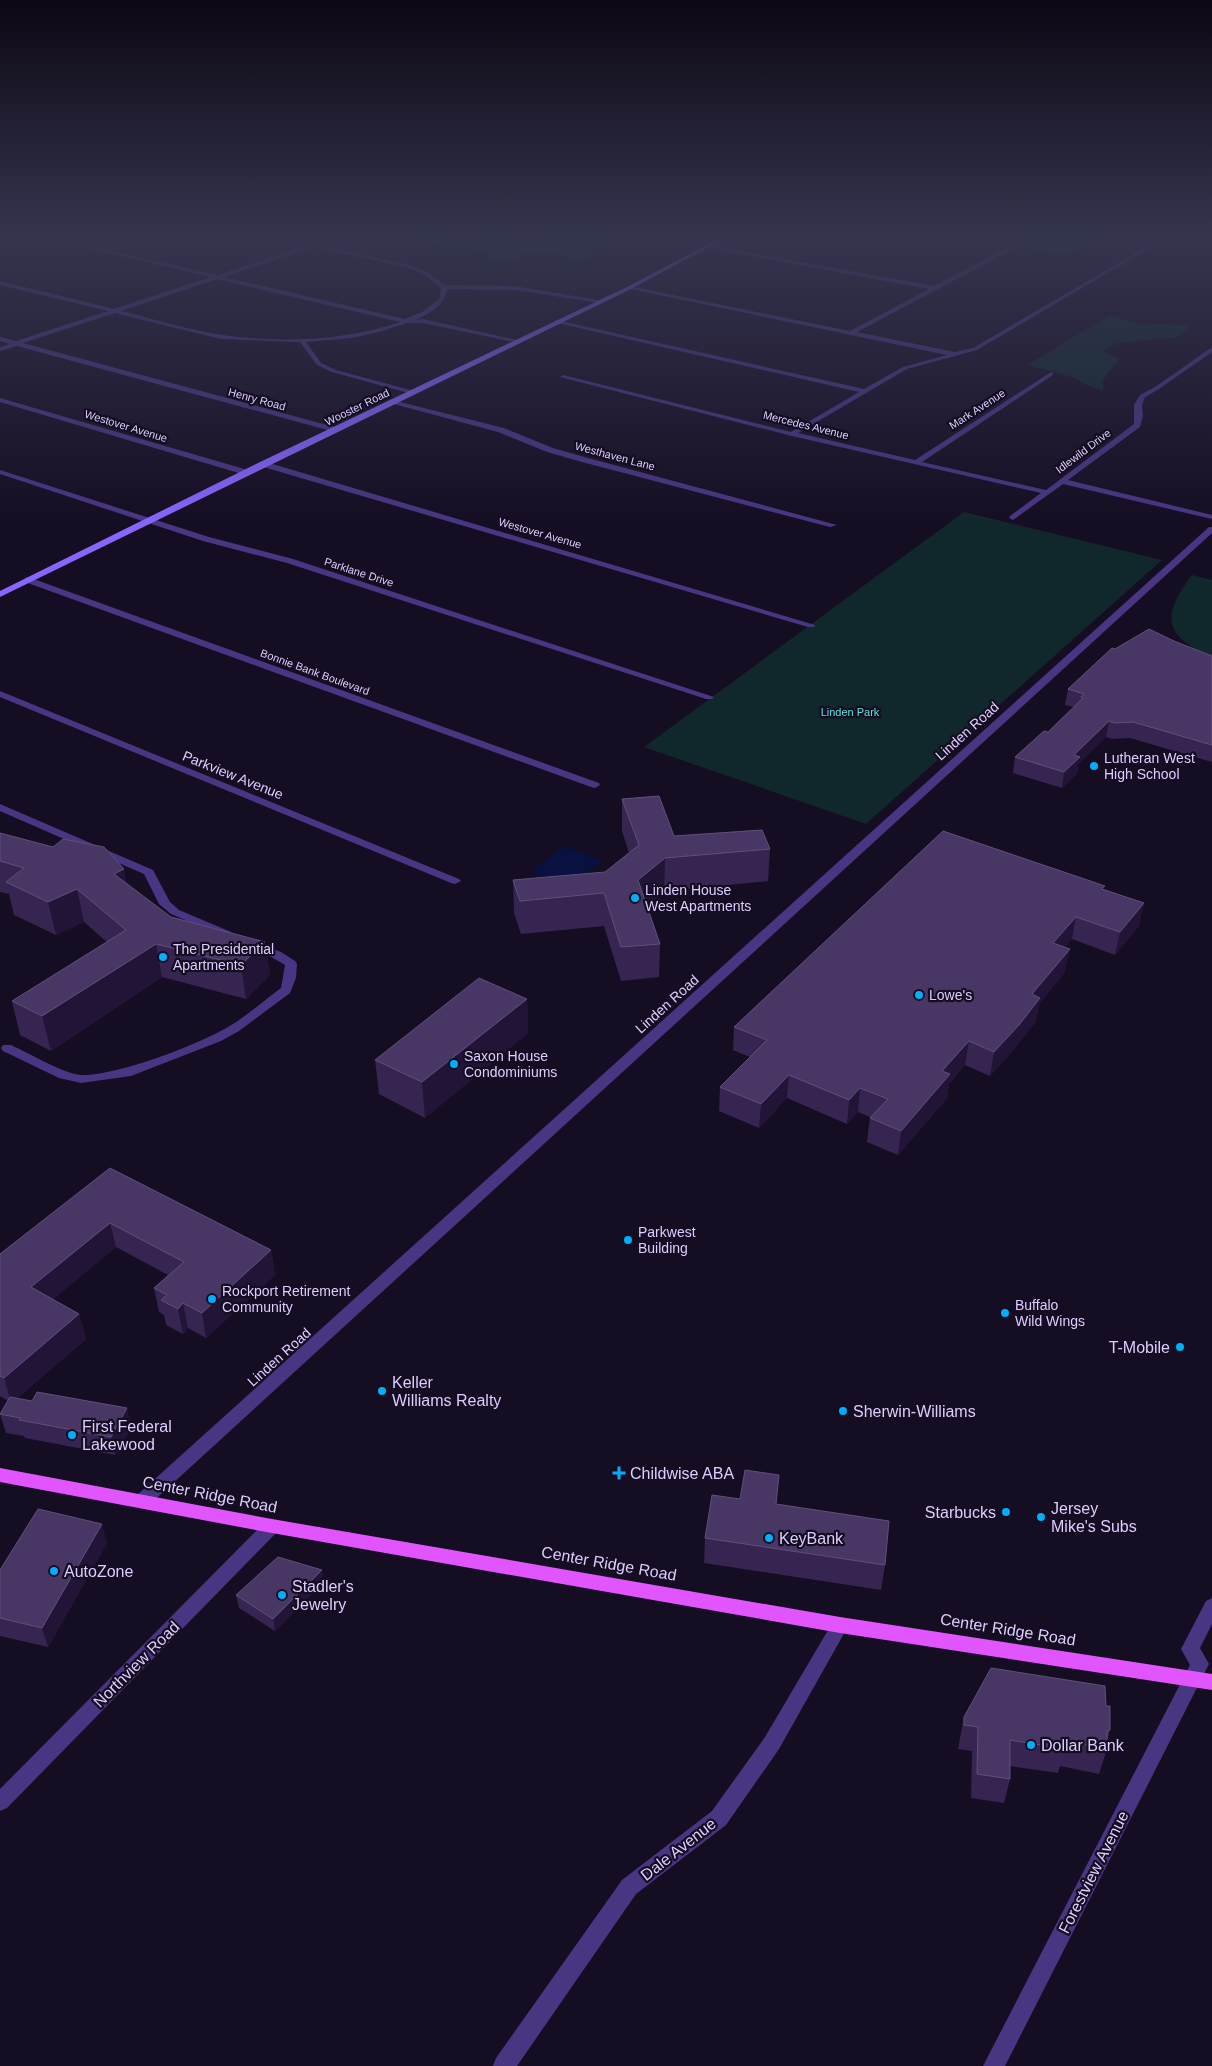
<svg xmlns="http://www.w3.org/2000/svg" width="1212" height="2066" viewBox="0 0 1212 2066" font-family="Helvetica,sans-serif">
  <rect width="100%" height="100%" fill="#150d22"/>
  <g fill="#10282c">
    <path d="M420,238h29l22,3 15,-3h24l20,3 9,-3h73l-25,14 2,5c-20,4 -41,-7 -59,-4 -17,3 -27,14 -44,4l12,-6 -53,-5z"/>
    <polygon points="1028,238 1098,238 1066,255 1013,245"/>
    <polygon points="1110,315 1136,323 1188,325 1189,328 1177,337 1116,343 1104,351 1119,359 1103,380 1103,391 1087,385 1072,377 1027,365"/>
    <polygon points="964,512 1162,560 866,824 644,747"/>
    <path d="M1192,575l20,5v78c-48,-23 -52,-41 -20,-83z"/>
  </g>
  <polygon fill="#081140" points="564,846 602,861 568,887 531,872"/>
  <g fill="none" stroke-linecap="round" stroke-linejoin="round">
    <g fill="#483683" fill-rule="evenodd">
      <path d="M48,238h7l162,37 89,-29 -31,-8 37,6 19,-6h6l-18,7 91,20 17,7 18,13 70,1 88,15 -3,2 -85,-13 -68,-1c-3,18 -17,24 -32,31l8,-1 94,21 3,2 -1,1 -96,-20h-16l-28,9 -27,6 -46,4 15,21 15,7 78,21v2l-2,1 -80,-22 -15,-7 -17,-23 -79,-3 -106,-26 -92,30 315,85 1,2 -4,2 -318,-86 -17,5v-4l10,-3 -10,-3v-4l16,4 92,-30 -108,-26v-4l114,28 96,-32zM313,247l93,20 17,7 18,14 -2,11 -17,13 -17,7 -181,-42zM217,279l183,43c-56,19 -120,21 -178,13 -34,-5 -68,-16 -101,-24z"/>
      <polygon points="455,238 483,238 474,242"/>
      <polygon points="1161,238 1167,238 977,350 907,369 798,433 915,460 1051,372 1053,373 1053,375 922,462 1046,490 1134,424 1134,405 1140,395 1155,387 1212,347 1212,352 1159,389 1145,397 1142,405 1143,416 1140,427 1068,480 1212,515 1212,519 1063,484 1013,520 1009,518 1010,516 1041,493 792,436 560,377 563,375 791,432 859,392 553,322 556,320 864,389 903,367 947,355 626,288 629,286 850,331 929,289 703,247 706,245 934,286 1013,245 1017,245 1017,247 857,332 955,352 973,348"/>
      <polygon points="0,398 248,470 249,472 242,474 0,402"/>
      <polygon points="392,400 504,428 553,448 588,458 837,525 830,527 582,462 547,452 498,432 390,403 389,402"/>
      <polygon points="260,462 266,462 815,625 814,627 808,627 260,466"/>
      <polygon points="0,470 209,537 293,559 714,697 712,699 706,699 287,563 203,541 0,474"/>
      <polygon points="1209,527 1212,527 1212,533 148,1506 142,1508 136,1506 134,1501 136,1496"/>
      <polygon points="28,577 599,783 600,785 595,788 591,787 25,582 25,578"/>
      <polygon points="0,691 459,879 461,881 455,884 451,883 0,697"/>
      <polygon points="0,804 153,870 170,902 179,910 231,932 233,934 227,937 223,936 171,914 159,904 144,874 0,811"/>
      <path d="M250,940l31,12 14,9 2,3 -1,14 -6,15 -51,38 -18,10 -90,35 -50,7 -22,-5 -56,-27 -2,-3 2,-3h8c18,8 53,29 70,30 36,1 116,-30 147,-48 19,-11 35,-26 53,-39l4,-23 -12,-7 -27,-12 -2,-2z"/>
      <polygon points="272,1519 278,1521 280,1526 278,1531 7,1808 0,1811 0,1789 266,1521"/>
      <polygon points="1212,1598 1212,1624 1200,1648 1209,1664 1206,1670 1005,2066 983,2066 1190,1665 1181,1649 1206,1601"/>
      <polygon points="840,1617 846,1620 849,1625 846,1630 779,1749 726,1825 636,1894 517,2066 493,2066 496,2058 622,1880 712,1811 765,1737 834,1620"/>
    </g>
    <polygon fill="#8865ff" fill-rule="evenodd" points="720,238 726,238 631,289 0,597 0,591 260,462 627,287"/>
    <polygon fill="#e155ff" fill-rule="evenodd" points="0,1468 272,1519 840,1617 1212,1674 1212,1690 840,1633 272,1533 0,1482"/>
  </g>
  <g fill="#372551">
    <polygon points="1174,641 1212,656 1212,762 1130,738 1112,739 1106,737 1078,764 1077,773 1062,788 1013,773 1015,757 1048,732 1074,707 1065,705 1068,689 1115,649"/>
    <polygon points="622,799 674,836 770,849 768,881 664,891 647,906 660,944 659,977 621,981 604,926 521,934 514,913 513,880 605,872 629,853 622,831"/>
    <polygon points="0,833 127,884 171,917 265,942 270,975 246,999 162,977 51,1051 20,1035 12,1001 107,942 84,922 56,935 14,915 9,894 0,892"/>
    <polygon points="1104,890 1139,926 1115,955 1072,939 1065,947 1065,972 1039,1004 1036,1021 1015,1048 990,1076 965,1065 949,1084 947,1098 898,1155 867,1142 870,1117 858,1112 847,1124 787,1098 759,1128 719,1111 720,1087 750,1057 733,1050 734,1027"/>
    <polygon points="527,999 528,1033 425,1118 379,1094 375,1060"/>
    <polygon points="110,1168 271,1250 275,1275 206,1338 188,1328 183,1334 166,1325 164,1315 159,1312 154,1288 168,1275 116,1247 53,1299 79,1314 86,1339 16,1399 132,1427 115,1455 25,1438 24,1436 6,1433 0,1414 8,1401 0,1396 0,1254"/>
    <polygon points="776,1504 885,1565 881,1590 704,1563 705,1538"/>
    <polygon points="107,1543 48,1647 0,1636 0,1570"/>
    <polygon points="324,1582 275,1631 239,1608 236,1595"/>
    <polygon points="1106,1706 1110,1730 1107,1742 1107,1749 1099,1774 1060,1766 1058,1773 1010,1766 1010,1779 1004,1803 971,1798 972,1751 958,1749 964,1717"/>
  </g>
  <g fill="#221436">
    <polygon points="1109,721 1106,737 1078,764 1077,773 1062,788 1064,772 1074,755"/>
    <polygon points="665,858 664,891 638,913 638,880"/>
    <polygon points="124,869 130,902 114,874"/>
    <polygon points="77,889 84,922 56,935 48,902"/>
    <polygon points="1144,903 1139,926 1115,955 1120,932"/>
    <polygon points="1076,917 1072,939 1049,966 1053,943"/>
    <polygon points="265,942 270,975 246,999 241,965"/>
    <polygon points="156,944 162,977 51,1051 42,1016"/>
    <polygon points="1070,949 1065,972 1039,1004 1036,1021 1015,1048 990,1076 994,1052 1032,994"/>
    <polygon points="527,999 528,1033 425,1118 422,1082"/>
    <polygon points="969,1041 965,1065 949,1084 947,1098 898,1155 901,1131 942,1071"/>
    <polygon points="789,1075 787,1098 759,1128 761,1104"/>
    <polygon points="860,1088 858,1112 847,1124 849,1100"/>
    <polygon points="110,1223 116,1247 38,1312 31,1287"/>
    <polygon points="271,1250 275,1275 206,1338 202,1313"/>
    <polygon points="183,1303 188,1328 183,1334 178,1309"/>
    <polygon points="79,1314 86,1339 11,1403 4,1378"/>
    <polygon points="127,1408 132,1427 115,1455 111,1437"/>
    <polygon points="102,1524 107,1543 48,1647 42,1628"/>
    <polygon points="322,1570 324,1582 275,1631 273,1619"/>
  </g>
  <g fill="#483764" stroke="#604f7c">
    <polygon points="1149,629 1174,641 1212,656 1212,745 1133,722 1115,723 1109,721 1074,755 1080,757 1064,772 1015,757 1044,731 1048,732 1083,698 1081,697 1084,694 1068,689 1112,648 1115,649"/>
    <polygon points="659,796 674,836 762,830 770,849 665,858 638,880 660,944 621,947 604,893 520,901 513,880 605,872 639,845 622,799"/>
    <polygon points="943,831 1105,886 1102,889 1144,903 1120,932 1076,917 1053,943 1070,949 1032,994 1040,998 1019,1025 994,1052 969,1041 942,1071 950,1074 901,1131 870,1118 888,1099 860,1088 849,1100 789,1075 761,1104 720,1087 767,1040 734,1027"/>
    <polygon points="0,833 53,847 63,839 104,847 124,869 114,874 171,917 265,942 241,965 156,944 42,1016 12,1001 126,930 77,889 48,902 6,882 24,868 0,861"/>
    <polygon points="479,978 527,999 422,1082 375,1060"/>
    <polygon points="110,1168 271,1250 202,1313 183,1303 178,1309 161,1300 167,1295 154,1288 184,1262 110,1223 31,1287 79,1314 4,1378 0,1376 0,1254"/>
    <polygon points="37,1392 127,1408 111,1437 19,1420 20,1418 0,1414 10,1397 32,1401"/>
    <polygon points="745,1470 779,1475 776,1504 889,1521 885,1565 705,1538 712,1495 740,1499"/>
    <polygon points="38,1509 102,1524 42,1628 0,1618 0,1570"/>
    <polygon points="278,1557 322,1570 273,1619 236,1595"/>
    <polygon points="991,1668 1105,1686 1106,1706 1110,1706 1110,1730 1107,1731 1107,1749 1065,1741 1065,1749 1010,1740 1010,1779 977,1774 978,1727 964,1725 964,1717"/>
  </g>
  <linearGradient id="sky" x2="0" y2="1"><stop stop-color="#0c0713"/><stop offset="0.45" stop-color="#35354f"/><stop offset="1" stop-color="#35354f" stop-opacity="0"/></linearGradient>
  <rect width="1212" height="527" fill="url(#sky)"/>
  <g fill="#00aef9" stroke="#150d22" stroke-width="2">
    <circle cx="1094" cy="766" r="5"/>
    <circle cx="635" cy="898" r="5"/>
    <circle cx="163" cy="957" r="5"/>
    <circle cx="919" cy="995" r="5"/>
    <circle cx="454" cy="1064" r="5"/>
    <circle cx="628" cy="1240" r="5"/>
    <circle cx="212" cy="1299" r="5"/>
    <circle cx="1005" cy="1313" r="5"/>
    <circle cx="1180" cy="1347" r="5"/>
    <circle cx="382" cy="1391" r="5"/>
    <circle cx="843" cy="1411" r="5"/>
    <circle cx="72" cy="1435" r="5"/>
    <path d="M616.5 1465.5h5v5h5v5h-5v5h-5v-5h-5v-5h5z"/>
    <circle cx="1006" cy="1512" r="5"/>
    <circle cx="1041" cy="1517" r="5"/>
    <circle cx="769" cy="1538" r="5"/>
    <circle cx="54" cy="1571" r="5"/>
    <circle cx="282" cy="1595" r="5"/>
    <circle cx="1031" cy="1745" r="5"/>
  </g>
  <g text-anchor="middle" stroke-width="4.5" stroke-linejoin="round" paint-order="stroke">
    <g font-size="11" fill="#ddceff" stroke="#150d22">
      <text transform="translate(257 399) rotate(15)" y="4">Henry Road</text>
      <text transform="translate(357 407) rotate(-26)" y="4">Wooster Road</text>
      <text transform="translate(977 409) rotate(-33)" y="4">Mark Avenue</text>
      <text transform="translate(806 425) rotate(14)" y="4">Mercedes Avenue</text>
      <text transform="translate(126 426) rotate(17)" y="4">Westover Avenue</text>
      <text transform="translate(1083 451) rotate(-37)" y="4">Idlewild Drive</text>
      <text transform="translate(615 456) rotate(15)" y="4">Westhaven Lane</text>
      <text transform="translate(540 533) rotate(16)" y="4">Westover Avenue</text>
      <text transform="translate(359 572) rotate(18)" y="4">Parklane Drive</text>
      <text transform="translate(315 672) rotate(20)" y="4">Bonnie Bank Boulevard</text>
    </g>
    <g font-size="11" fill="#56e3dc" stroke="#150d22">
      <text x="850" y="716">Linden Park</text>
    </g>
    <g font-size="14" fill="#ddceff" stroke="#150d22">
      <text transform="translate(967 731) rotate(-42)" y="5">Linden Road</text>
      <text transform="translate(233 775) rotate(22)" y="5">Parkview Avenue</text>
      <text transform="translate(667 1004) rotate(-42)" y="5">Linden Road</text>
      <text transform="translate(279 1357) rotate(-42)" y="5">Linden Road</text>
    </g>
    <g font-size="14" fill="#ddceff" stroke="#150d22" text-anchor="start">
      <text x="1104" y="763">Lutheran West<tspan x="1104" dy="16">High School</tspan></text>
      <text x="645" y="895">Linden House<tspan x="645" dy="16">West Apartments</tspan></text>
      <text x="173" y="954">The Presidential<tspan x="173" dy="16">Apartments</tspan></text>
      <text x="929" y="1000">Lowe's</text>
      <text x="464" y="1061">Saxon House<tspan x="464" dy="16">Condominiums</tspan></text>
      <text x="638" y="1237">Parkwest<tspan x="638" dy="16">Building</tspan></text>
      <text x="222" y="1296">Rockport Retirement<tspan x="222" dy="16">Community</tspan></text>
      <text x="1015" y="1310">Buffalo<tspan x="1015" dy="16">Wild Wings</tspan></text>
    </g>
    <g font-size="16" fill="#ddceff" stroke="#150d22" text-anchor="start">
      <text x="1170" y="1353" text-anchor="end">T-Mobile</text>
      <text x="392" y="1388">Keller<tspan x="392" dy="18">Williams Realty</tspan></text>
      <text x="853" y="1417">Sherwin-Williams</text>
      <text x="82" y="1432">First Federal<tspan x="82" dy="18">Lakewood</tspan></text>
      <text x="630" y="1479">Childwise ABA</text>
      <text x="1051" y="1514">Jersey<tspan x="1051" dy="18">Mike's Subs</tspan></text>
      <text x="996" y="1518" text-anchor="end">Starbucks</text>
      <text x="779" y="1544">KeyBank</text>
      <text x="64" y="1577">AutoZone</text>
      <text x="292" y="1592">Stadler's<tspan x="292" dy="18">Jewelry</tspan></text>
      <text x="1041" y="1751">Dollar Bank</text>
    </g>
    <g font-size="16" fill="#ddceff" stroke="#150d22">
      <text transform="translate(210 1494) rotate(11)" y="6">Center Ridge Road</text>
      <text transform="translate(609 1563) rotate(10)" y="6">Center Ridge Road</text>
      <text transform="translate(1008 1629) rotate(9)" y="6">Center Ridge Road</text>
      <text transform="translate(136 1664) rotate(-45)" y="6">Northview Road</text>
      <text transform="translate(678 1849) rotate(-38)" y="6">Dale Avenue</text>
      <text transform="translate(1093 1872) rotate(-63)" y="6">Forestview Avenue</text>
    </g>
  </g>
</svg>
